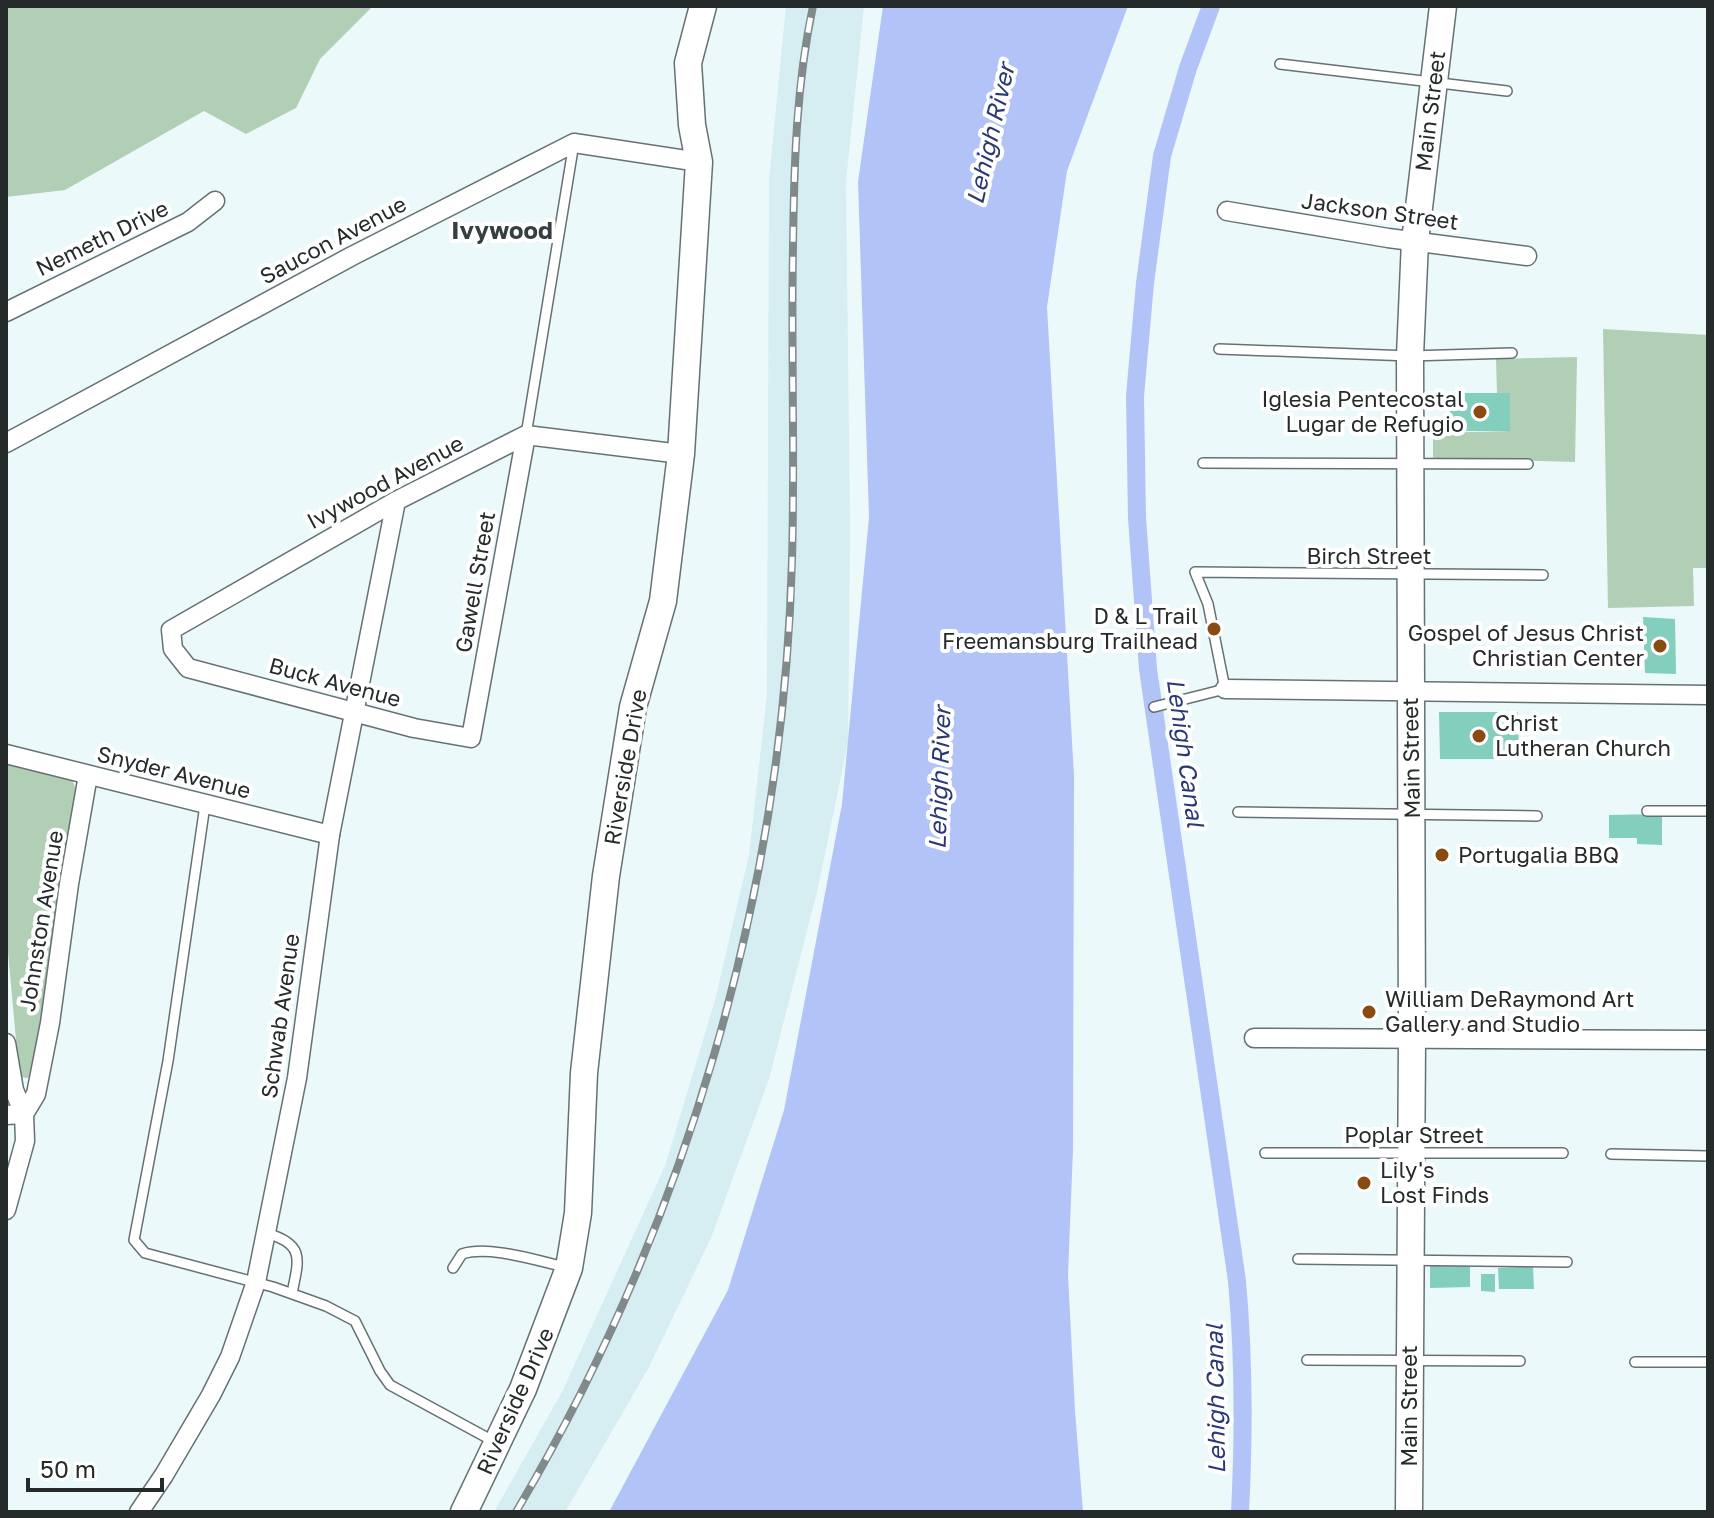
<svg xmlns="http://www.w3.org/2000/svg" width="1714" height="1518" viewBox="0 0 1714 1518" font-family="'Golos Text',sans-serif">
  <rect width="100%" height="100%" fill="#ecf9fb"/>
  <polygon fill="#d6edf1" points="786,6 864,6 846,182 850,526 848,742 818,888 769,1079 711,1238 648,1369 565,1512 494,1512 562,1392 665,1166 715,1000 749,855 767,694 769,180"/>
  <g fill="#b0cfb4">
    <polygon points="6,6 373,6 320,59 296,108 246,134 204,111 65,190 6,197"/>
    <polygon points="1603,329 1708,335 1708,568 1693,568 1694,606 1608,608"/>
    <polygon points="1577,357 1575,462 1433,458 1433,433 1510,431 1510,393 1497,393 1496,359"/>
    <polygon points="6,761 72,779 76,790 34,1067 32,1076 27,1078 20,1077 19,1073 6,930"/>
  </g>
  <polygon fill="#b2c3f8" points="883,6 1128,6 1067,171 1047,307 1074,776 1073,1149 1068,1275 1075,1411 1083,1512 609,1512 728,1290 784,1110 842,804 869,517 858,182"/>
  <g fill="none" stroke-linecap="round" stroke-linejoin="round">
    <path stroke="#b2c3f8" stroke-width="18" d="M1211,6l-23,62 -26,88 -17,127 -10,113 2,122 11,151 89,612c7,78 7,153 3,231"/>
  </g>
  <g fill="#84cebe">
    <polygon points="1459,393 1510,393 1510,431 1459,431 1459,422 1450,421 1450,404 1458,404"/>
    <polygon points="1643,617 1675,619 1676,674 1645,673"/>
    <polygon points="1439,712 1518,712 1519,759 1440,759"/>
    <polygon points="1662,814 1662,845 1637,844 1637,838 1609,838 1609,815"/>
    <polygon points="1470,1265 1470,1287 1430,1288 1430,1266"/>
    <polygon points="1533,1266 1534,1289 1499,1289 1498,1268"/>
    <polygon points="1481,1274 1495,1274 1495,1292 1481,1291"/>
  </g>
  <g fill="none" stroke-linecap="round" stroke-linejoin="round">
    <g stroke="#667173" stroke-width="12">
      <g id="lane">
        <polyline points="1280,64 1507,91"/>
        <polyline points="1219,349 1410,356 1512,353"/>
        <polyline points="526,435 574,143"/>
        <polyline points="1203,463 1528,464"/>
        <polyline points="1154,707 1225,689 1208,604 1195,572 1543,575"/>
        <polyline points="205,805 168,1061 134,1240 145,1253 273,1287 326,1306 355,1321 380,1371 390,1385 495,1442"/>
        <polyline points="1647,811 1708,811"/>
        <polyline points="1238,812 1537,816"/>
        <polyline points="1265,1153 1563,1153"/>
        <polyline points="1611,1154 1708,1156"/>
        <path d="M266,1233c39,11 33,26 26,60"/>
        <polyline points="1298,1259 1567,1262"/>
        <path d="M453,1268l9,-14c28,-9 75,7 104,13"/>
        <polyline points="1307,1360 1520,1361"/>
        <polyline points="1635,1362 1708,1362"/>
      </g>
    </g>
    <g stroke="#667173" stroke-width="21">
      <g id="street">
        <polyline points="1227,211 1388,238 1527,256"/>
        <polyline points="6,312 188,222 215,201"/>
        <polyline points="526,435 471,738 414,728 188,668 173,649 171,630 396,501 526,435 681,454"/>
        <polyline points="6,443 352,256 574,143 699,162"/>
        <polyline points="1225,689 1708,695"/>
        <polyline points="6,754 330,835"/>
        <polyline points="1254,1038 1708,1040"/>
        <polyline points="6,1043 14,1090 24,1114 6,1115"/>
        <polyline points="6,1210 25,1141 24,1114 36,1094 50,1023 69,884 88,775"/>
        <polyline points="139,1512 164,1475 211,1395 230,1357 256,1282 297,1078 330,835 396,501"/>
      </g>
    </g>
    <g stroke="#667173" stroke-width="29">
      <g id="secondary">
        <polyline points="464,1512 523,1389 569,1268 578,1213 584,1073 606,876 633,707 663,601 681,454 699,162 692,125 688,63 703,6"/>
        <polyline points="1409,1512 1412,1040 1410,356 1415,241 1443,6"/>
      </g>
    </g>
    <use href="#lane" stroke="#fff" stroke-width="9"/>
    <use href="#street" stroke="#fff" stroke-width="18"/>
    <use href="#secondary" stroke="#fff" stroke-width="26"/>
    <g stroke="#818a8b" stroke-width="8">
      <path id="rail" d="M516,1512c170,-288 267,-617 276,-952 3,-104 -1,-208 1,-313 1,-81 3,-161 20,-241"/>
    </g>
    <use href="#rail" stroke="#fff" stroke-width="5" stroke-dasharray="15" stroke-linecap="butt"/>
  </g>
  <g fill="#8a4b12" stroke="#fff" stroke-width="3">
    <circle cx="1480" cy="412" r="8"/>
    <circle cx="1214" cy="629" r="8"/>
    <circle cx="1660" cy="646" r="8"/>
    <circle cx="1479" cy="736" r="8"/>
    <circle cx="1442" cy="855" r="8"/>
    <circle cx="1369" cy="1012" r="8"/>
    <circle cx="1364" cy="1183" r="8"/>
  </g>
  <g text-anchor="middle" stroke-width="8" stroke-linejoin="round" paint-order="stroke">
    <g font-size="22" fill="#252a2b" stroke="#fff">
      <text transform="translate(1430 111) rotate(-83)" y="8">Main Street</text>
      <text transform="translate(1380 211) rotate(8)" y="8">Jackson Street</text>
      <text transform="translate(102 238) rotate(-26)" y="8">Nemeth Drive</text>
      <text transform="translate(333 240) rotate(-28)" y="8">Saucon Avenue</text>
      <text transform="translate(385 482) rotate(-28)" y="8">Ivywood Avenue</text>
      <text x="1369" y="564">Birch Street</text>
      <text transform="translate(475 582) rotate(-80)" y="8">Gawell Street</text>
      <text transform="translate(335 682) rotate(15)" y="8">Buck Avenue</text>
      <text transform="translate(1411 758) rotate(-91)" y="8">Main Street</text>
      <text transform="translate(625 767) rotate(-80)" y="8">Riverside Drive</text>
      <text transform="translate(174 772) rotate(14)" y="8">Snyder Avenue</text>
      <text transform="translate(41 921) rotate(-81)" y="8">Johnston Avenue</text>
      <text transform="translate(280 1016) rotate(-82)" y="8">Schwab Avenue</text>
      <text x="1414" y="1143">Poplar Street</text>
      <text transform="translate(515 1401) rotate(-66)" y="8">Riverside Drive</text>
      <text transform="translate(1409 1406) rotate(-90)" y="8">Main Street</text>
    </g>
    <g font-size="22" fill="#252a2b" stroke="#fff" text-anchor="start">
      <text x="1464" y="407" text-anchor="end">Iglesia Pentecostal<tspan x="1464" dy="25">Lugar de Refugio</tspan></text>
      <text x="1198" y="624" text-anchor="end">D &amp; L Trail<tspan x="1198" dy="25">Freemansburg Trailhead</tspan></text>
      <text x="1644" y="641" text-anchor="end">Gospel of Jesus Christ<tspan x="1644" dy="25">Christian Center</tspan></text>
      <text x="1495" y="731">Christ<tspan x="1495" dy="25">Lutheran Church</tspan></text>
      <text x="1458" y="863">Portugalia BBQ</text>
      <text x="1385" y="1007">William DeRaymond Art<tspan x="1385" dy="25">Gallery and Studio</tspan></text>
      <text x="1380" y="1178">Lily's<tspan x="1380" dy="25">Lost Finds</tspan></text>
    </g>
    <g font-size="24" font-style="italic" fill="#2b3876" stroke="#fff">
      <text transform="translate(991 134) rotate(-77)" y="8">Lehigh River</text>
      <text transform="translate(1185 753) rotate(82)" y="8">Lehigh Canal</text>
      <text transform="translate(940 778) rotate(-88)" y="8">Lehigh River</text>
      <text transform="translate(1216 1399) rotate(-91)" y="8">Lehigh Canal</text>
    </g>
    <g font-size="24" font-weight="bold" fill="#353f41" stroke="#fff">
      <text x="502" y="239">Ivywood</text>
    </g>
  </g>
  <rect width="1714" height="1518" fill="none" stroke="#252a2b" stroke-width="16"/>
  <path d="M28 1478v12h134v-12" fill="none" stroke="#252a2b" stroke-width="4"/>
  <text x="40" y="1478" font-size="24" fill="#252a2b" stroke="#ffffff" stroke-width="6" paint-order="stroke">50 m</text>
</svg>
